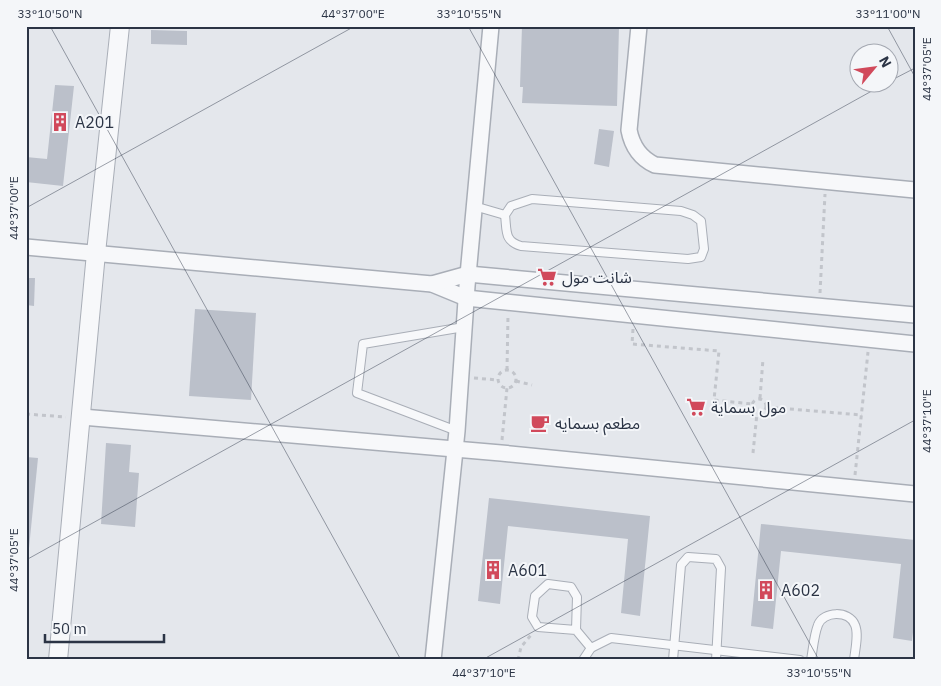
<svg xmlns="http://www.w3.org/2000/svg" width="941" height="686" viewBox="0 0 941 686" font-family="'IBM Plex Sans','Noto Sans Arabic',sans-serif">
  <rect width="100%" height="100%" fill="#e4e7ec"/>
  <g fill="#bbc0ca">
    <polygon points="522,26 619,26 617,106 522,103 523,87 520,87"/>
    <polygon points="151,30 187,31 187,45 151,44"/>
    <polygon points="55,85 74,86 63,186 26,182 26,157 47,159"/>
    <polygon points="599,129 614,131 609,167 594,164"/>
    <polygon points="26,278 35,278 34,306 26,305"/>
    <polygon points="195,309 256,313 251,400 189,396"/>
    <polygon points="106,443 131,445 129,472 139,473 135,527 101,524"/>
    <polygon points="26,457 38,458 28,558 26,558"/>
    <polygon points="489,498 650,516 640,616 621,613 628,539 508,526 500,604 478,601"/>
    <polygon points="761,524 915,540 915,615 912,641 893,638 901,564 781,551 773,629 751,626"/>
  </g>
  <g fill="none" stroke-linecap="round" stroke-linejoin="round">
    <g stroke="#a9aeb7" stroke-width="10">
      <g id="service">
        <path d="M532,199l149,12 12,4 8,6 3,28 -3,8 -13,2 -167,-13c-17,-5 -14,-15 -16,-31l6,-9z"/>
        <polyline points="474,206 505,215"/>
        <polyline points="457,431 357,393 363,344 464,327"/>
        <polyline points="576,630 538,627 532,617 535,596 548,584 571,587 577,597 576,630 591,648"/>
        <polyline points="583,660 591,648 611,638 800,660"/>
        <polyline points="673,660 681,565 688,557 716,559 721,568 716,660"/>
        <path d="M811,660c2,-11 3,-25 7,-35 5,-14 31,-15 37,0 4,9 0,25 -1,35"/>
      </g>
    </g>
    <g stroke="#a9aeb7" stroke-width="18">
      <g id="minor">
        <path d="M639,26l-10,104c3,16 11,28 26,35l260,25"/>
        <polyline points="26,247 432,284 466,298 915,344"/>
        <polyline points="432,284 468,274 915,315"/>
        <polyline points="82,417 501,453 915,494"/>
        <polyline points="433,660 457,431 467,286 491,26"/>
      </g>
    </g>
    <g stroke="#a9aeb7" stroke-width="20">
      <polyline id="tertiary" points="58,660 96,253 120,26"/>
    </g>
    <g stroke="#c2c5cb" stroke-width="3" stroke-dasharray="4 4" stroke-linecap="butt">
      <polyline points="820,293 825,194"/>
      <polyline points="633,329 632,344 719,351 714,400 752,404"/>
      <polyline points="507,370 508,315"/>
      <circle cx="507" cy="379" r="9"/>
      <polyline points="474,378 498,380"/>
      <polyline points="516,381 532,385"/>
      <polyline points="760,398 763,359"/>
      <circle cx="759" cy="406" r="7"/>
      <polyline points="766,407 862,415"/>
      <polyline points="26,414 66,417"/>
      <polyline points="502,440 507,388"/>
      <polyline points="753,453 757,413"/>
      <polyline points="855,475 868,352"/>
      <polyline points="518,660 521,647 531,635"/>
    </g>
    <use href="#service" stroke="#f7f8fa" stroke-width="8"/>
    <use href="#minor" stroke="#f7f8fa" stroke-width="15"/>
    <use href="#tertiary" stroke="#f7f8fa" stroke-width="18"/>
  </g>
  <path fill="none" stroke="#2b3445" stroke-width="1" stroke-opacity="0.45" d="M50,26l351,634M468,26l351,634M887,26l28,51M888,82l27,-14M26,208l329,-182M26,560l862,-478M482,660l433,-240"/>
  <defs>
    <g id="building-bare" transform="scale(1.5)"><path d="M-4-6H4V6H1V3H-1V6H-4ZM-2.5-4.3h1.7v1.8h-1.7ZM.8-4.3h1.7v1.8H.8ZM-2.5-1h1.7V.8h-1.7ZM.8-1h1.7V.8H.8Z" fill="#d1495b" stroke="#f4f6f9" stroke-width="2.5" paint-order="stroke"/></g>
    <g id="supermarket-bare" transform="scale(1.5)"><path d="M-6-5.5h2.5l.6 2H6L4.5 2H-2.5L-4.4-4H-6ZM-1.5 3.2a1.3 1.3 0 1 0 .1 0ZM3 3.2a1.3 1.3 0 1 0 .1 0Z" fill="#d1495b" stroke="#f4f6f9" stroke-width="2.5" paint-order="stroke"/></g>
    <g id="cafe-bare" transform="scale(1.5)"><path d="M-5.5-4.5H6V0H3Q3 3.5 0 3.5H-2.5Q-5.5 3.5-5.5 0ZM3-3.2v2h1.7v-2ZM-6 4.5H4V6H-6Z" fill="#d1495b" stroke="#f4f6f9" stroke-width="2.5" paint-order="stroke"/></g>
  </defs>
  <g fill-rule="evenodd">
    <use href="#building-bare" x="60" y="122"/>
    <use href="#supermarket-bare" x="547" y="277"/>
    <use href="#supermarket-bare" x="696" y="407"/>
    <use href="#cafe-bare" x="540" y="423"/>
    <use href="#building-bare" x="493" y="570"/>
    <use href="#building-bare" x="766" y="590"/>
  </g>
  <g text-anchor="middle" stroke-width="4" stroke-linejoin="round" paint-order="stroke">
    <g font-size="16" fill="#2b3445" stroke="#f4f6f9" text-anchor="start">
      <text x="75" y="128">A201</text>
      <text x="562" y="283">شانت مول</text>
      <text x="711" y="413">مول بسماية</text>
      <text x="555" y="429">مطعم بسمايه</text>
      <text x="508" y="576">A601</text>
      <text x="781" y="596">A602</text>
    </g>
  </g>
  <rect width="941" height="686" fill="none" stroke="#f4f6f9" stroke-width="55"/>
  <g transform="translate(874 68) rotate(61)"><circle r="24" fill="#f4f6f9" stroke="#a4a8b1"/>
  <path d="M0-4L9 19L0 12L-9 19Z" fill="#d1495b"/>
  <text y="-8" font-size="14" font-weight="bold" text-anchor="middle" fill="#2b3445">N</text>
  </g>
  <path d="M45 634v8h119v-8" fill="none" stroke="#2b3445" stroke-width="2.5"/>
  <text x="52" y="634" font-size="15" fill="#2b3445" stroke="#f4f6f9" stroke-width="4" paint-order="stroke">50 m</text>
  <rect x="28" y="28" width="886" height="630" fill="none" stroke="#2b3445" stroke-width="2"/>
  <g font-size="12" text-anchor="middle" fill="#2b3445">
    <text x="50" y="18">33°10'50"N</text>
    <text x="353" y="18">44°37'00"E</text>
    <text x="469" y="18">33°10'55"N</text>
    <text x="888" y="18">33°11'00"N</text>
    <text transform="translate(927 69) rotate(-90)" y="4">44°37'05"E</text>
    <text transform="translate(14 208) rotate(-90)" y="4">44°37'00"E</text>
    <text transform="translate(927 421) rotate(-90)" y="4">44°37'10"E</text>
    <text transform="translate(14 560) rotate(-90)" y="4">44°37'05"E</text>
    <text x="484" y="677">44°37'10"E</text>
    <text x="819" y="677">33°10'55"N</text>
  </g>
</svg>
